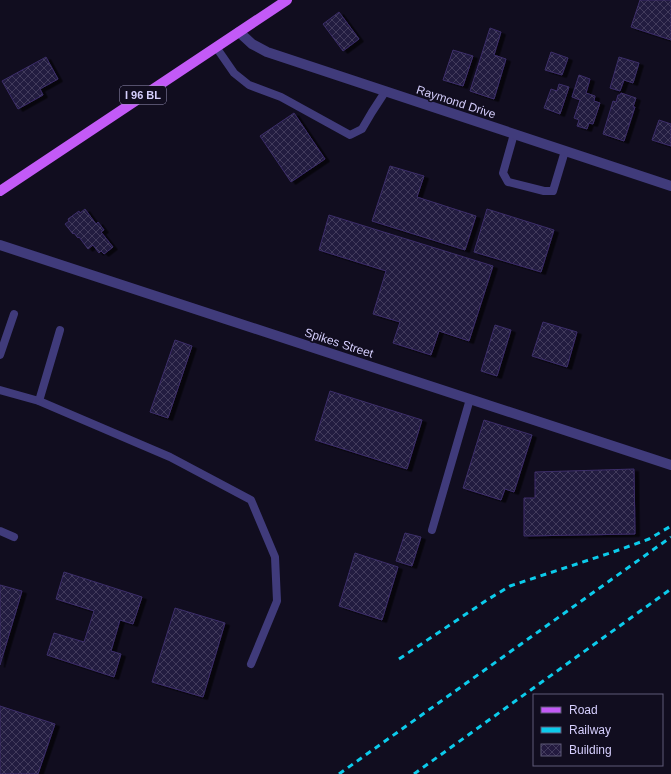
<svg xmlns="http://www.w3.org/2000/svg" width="671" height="774" viewBox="0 0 671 774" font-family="Arial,sans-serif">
  <defs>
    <pattern id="building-cross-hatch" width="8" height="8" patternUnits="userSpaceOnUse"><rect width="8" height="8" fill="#231a3f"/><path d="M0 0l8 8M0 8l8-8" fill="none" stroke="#423a5c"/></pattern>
    <filter id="shadow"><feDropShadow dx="4.5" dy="2.5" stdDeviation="0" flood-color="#0009"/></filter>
  </defs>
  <rect width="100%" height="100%" fill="#110d1f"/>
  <g fill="url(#building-cross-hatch)" stroke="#3c2e69" filter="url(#shadow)">
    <polygon points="640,0 671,0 671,40 631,27"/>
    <polygon points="339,12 359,39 343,51 323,24"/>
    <polygon points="490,28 501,32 494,55 506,59 494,99 470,91"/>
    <polygon points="453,50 473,56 463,86 443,80"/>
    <polygon points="551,52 568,58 562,75 545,70"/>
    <polygon points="46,57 58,79 40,89 43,95 18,109 2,81"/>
    <polygon points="619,57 639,63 633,83 624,80 620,91 610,88"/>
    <polygon points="579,75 590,79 586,93 595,96 594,101 600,103 593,124 589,123 587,129 577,126 579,120 574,118 580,100 572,97"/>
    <polygon points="559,84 569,87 560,114 544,108 551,89 557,91"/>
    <polygon points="621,93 636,98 633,107 635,107 624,141 603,134 613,101 616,102 618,95 620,95"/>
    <polygon points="294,113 325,159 291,182 260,136"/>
    <polygon points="659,120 671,124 671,146 652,140"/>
    <polygon points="390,166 424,176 417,197 476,216 465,250 372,221"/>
    <polygon points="85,209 96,224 98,222 104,230 101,232 113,247 104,254 101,251 99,253 93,245 88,249 79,237 78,238 74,233 73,234 65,224 69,221 68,219 79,211 80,213"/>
    <polygon points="487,209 554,230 541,272 474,252"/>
    <polygon points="329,215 493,266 469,341 439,331 431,355 393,343 400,322 373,314 386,271 319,250"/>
    <polygon points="543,322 577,332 567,367 532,356"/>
    <polygon points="495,325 511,330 497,376 481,371"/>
    <polygon points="175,340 192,346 168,418 150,412"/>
    <polygon points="330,391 422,420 407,469 315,440"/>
    <polygon points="484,420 532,435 514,492 505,489 501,500 463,488"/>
    <polygon points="634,469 635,534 524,536 524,498 535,498 535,472"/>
    <polygon points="405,533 421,537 412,566 396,561"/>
    <polygon points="355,553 398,567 382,620 339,606"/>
    <polygon points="64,572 142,597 133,624 120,620 111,651 121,654 114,677 47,655 54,633 84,642 94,611 56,599"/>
    <polygon points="0,585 22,591 0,665"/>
    <polygon points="175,608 225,623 203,697 152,682"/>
    <polygon points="0,706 55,724 38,774 0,774"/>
  </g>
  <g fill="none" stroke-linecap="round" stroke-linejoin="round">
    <g stroke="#403b7b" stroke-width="8">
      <polyline points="216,47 234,73 249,85 281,97 350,135 362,129 372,112 385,92"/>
      <polyline points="514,134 503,173 508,182 544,191 553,191 565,151"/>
      <polyline points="0,355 14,314"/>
      <polyline points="0,390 39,401 170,457 251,500 275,557 277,601 251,664"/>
      <polyline points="39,401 60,330"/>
      <polyline points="432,530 470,399"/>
      <polyline points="0,531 14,537"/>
    </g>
    <g stroke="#403b7b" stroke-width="10">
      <polyline points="239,32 252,44 267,52 671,186"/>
      <polyline points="0,245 671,465"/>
    </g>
    <polyline stroke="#c35af7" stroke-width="10" points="0,191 287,0"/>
    <g stroke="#0ccbeb" stroke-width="3" stroke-dasharray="6 5" stroke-linecap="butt">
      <polyline points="399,659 487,600 510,586 613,552 649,539 671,526"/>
      <polyline points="339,774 671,537"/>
      <polyline points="414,774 671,589"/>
    </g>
  </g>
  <g text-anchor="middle" stroke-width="3.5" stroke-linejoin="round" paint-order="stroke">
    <rect fill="#110d1f" stroke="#9a94ba" stroke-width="1" x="120" y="86" width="46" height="18" rx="3"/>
    <g font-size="11" font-weight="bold" fill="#d5cefd">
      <text x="143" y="99">I 96 BL</text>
    </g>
    <g font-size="12" fill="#d5cefd" stroke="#110d1f">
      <text transform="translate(456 102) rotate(18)" y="4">Raymond Drive</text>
      <text transform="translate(339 343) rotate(18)" y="4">Spikes Street</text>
    </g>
  </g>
  <rect x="533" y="694" width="130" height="72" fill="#110d1f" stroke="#5f5a78"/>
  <rect x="541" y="707" width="20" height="6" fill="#c35af7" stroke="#5f5a78"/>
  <text x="569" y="714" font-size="12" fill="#d5cefd">Road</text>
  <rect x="541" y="727" width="20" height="6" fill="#0ccbeb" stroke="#5f5a78"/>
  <text x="569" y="734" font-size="12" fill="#d5cefd">Railway</text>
  <rect x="541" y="744" width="20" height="12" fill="url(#building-cross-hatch)" stroke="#5f5a78"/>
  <text x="569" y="754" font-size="12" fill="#d5cefd">Building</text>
</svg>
